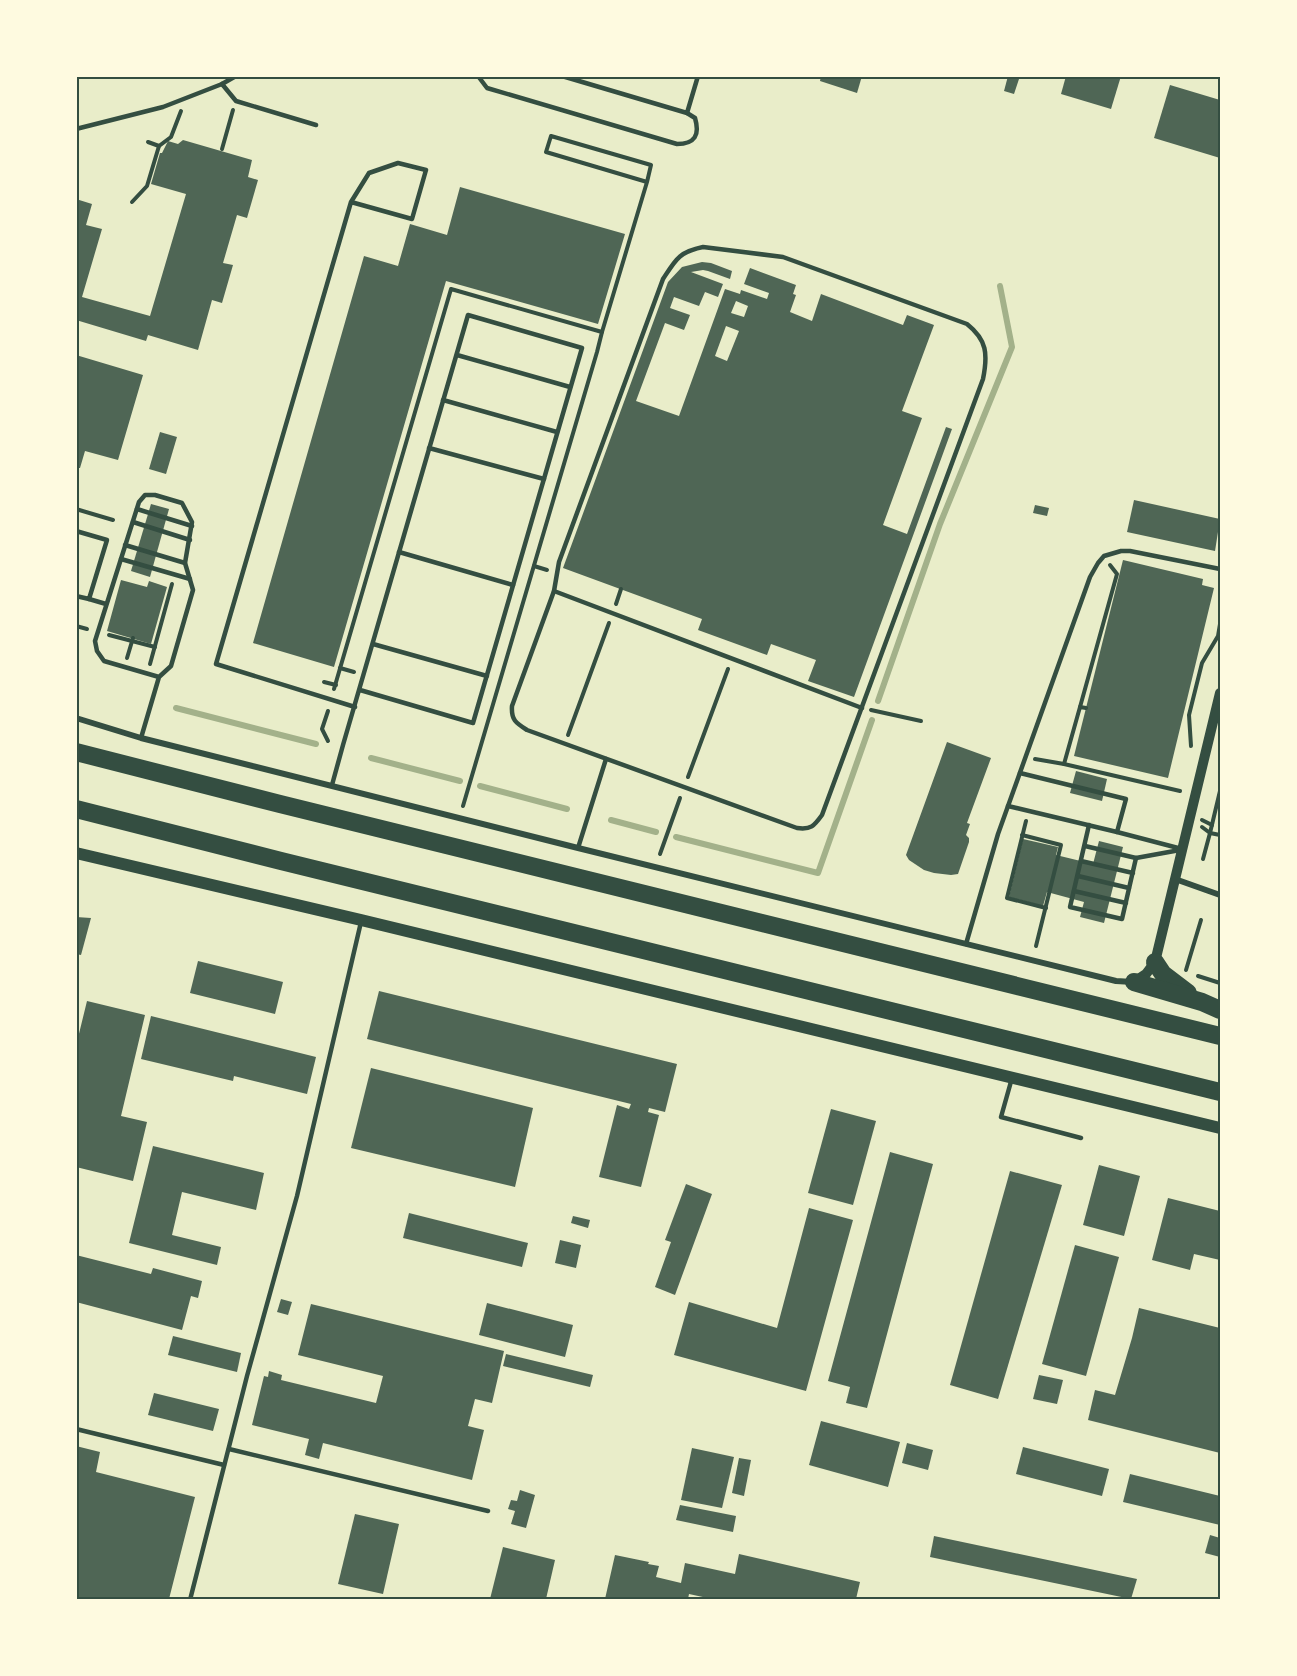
<svg xmlns="http://www.w3.org/2000/svg" width="1297" height="1676" viewBox="0 0 1297 1676" font-family="'Exo 2',sans-serif">
  <rect width="100%" height="100%" fill="#e9edc9"/>
  <g fill="none" stroke-linecap="round" stroke-linejoin="round">
    <g stroke="#a3b18a" stroke-width="6">
      <polyline points="878,701 940,524 1012,347 1000,286"/>
      <polyline points="176,708 316,744"/>
      <polyline points="371,758 460,781"/>
      <polyline points="480,786 567,809"/>
      <polyline points="611,820 656,832"/>
      <polyline points="676,837 818,873 872,720"/>
    </g>
  </g>
  <g fill="#4f6655" fill-rule="evenodd">
    <polygon points="821,76 862,76 857,93 820,81"/>
    <polygon points="1008,76 1020,76 1014,94 1004,91"/>
    <polygon points="1066,76 1121,76 1111,109 1061,94"/>
    <polygon points="1170,85 1220,100 1220,158 1154,138"/>
    <polygon points="183,140 252,160 248,177 258,180 247,218 237,215 223,263 233,265 222,303 212,300 198,350 148,335 146,341 76,320 76,199 92,204 86,225 102,229 82,297 150,316 186,194 151,184 160,153 162,153 168,141 178,144"/>
    <polygon points="460,187 625,234 598,324 446,281 334,667 253,643 364,256 398,266 410,224 447,235"/>
    <path d="M702,262l9,1 21,8 -2,8 -22,-8 -5,-1 -12,2 32,12 -5,13 -13,-5 -6,14 -25,-9 -4,11 20,7 -6,15 -19,-7 -29,78 43,15 46,-127 15,5 1,-4 26,9 2,-6 -25,-9 6,-16 46,17 -3,9 3,1 -6,17 22,9 9,-27 82,31 4,-10 27,10 -32,86 20,7 -39,107 24,9 39,-107 6,2 -98,268 -46,-16 8,-21 -45,-16 -4,11 -69,-25 4,-11 -139,-51 105,-286 14,-15zM736,301l12,5 -4,11 -13,-4zM726,326l13,5 -12,30 -12,-5z"/>
    <polygon points="76,355 143,375 118,460 85,451 80,468 78,468 77,472"/>
    <polygon points="160,432 177,437 166,474 149,469"/>
    <polygon points="1134,500 1220,519 1215,551 1127,532"/>
    <polygon points="151,504 169,509 150,577 131,571"/>
    <polygon points="1035,505 1049,508 1047,516 1033,513"/>
    <polygon points="1123,560 1203,579 1202,585 1214,588 1168,778 1074,756"/>
    <polygon points="121,580 147,587 149,581 167,587 151,644 107,631"/>
    <polygon points="947,742 991,758 967,823 970,824 966,835 969,838 969,842 958,874 951,875 934,873 924,870 909,860 906,855"/>
    <polygon points="1076,771 1107,779 1102,801 1070,793"/>
    <polygon points="1023,839 1058,847 1056,855 1093,864 1099,841 1123,847 1104,923 1080,917 1084,902 1047,892 1043,906 1009,897"/>
    <polygon points="76,917 91,918 81,955 76,954"/>
    <polygon points="198,961 283,982 275,1014 190,993"/>
    <polygon points="379,991 677,1064 665,1112 649,1108 648,1112 659,1115 641,1187 599,1177 617,1105 629,1109 631,1104 367,1039"/>
    <polygon points="87,1001 145,1015 121,1116 147,1122 133,1181 76,1167 76,1046"/>
    <polygon points="151,1016 316,1057 307,1094 234,1076 233,1081 141,1059"/>
    <polygon points="371,1068 533,1108 515,1187 351,1148"/>
    <polygon points="831,1109 876,1121 853,1205 808,1193"/>
    <polygon points="153,1146 264,1173 256,1210 182,1192 172,1235 221,1247 217,1265 129,1243"/>
    <polygon points="890,1152 933,1164 867,1408 846,1403 850,1387 828,1381"/>
    <polygon points="1099,1165 1140,1176 1124,1236 1083,1225"/>
    <polygon points="1010,1171 1062,1185 998,1399 950,1385"/>
    <polygon points="686,1184 712,1194 675,1295 655,1287 671,1242 665,1240"/>
    <polygon points="1168,1198 1220,1211 1220,1260 1194,1254 1190,1270 1152,1260"/>
    <polygon points="809,1208 853,1220 806,1391 674,1355 689,1302 777,1328"/>
    <polygon points="409,1213 528,1243 522,1267 403,1238"/>
    <polygon points="573,1216 590,1220 588,1228 571,1223"/>
    <polygon points="560,1240 581,1245 576,1268 555,1263"/>
    <polygon points="1075,1245 1119,1257 1086,1376 1042,1364"/>
    <polygon points="76,1255 151,1274 153,1268 202,1281 198,1298 191,1296 182,1330 76,1302"/>
    <polygon points="281,1299 292,1302 288,1315 277,1312"/>
    <polygon points="487,1303 573,1325 565,1357 479,1335"/>
    <polygon points="311,1304 504,1351 492,1403 475,1399 468,1426 484,1430 472,1480 323,1443 319,1459 305,1455 309,1439 252,1425 264,1376 268,1377 269,1371 282,1375 281,1380 376,1403 383,1376 298,1355"/>
    <polygon points="1139,1308 1220,1328 1220,1453 1088,1420 1095,1390 1115,1395 1132,1338"/>
    <polygon points="173,1336 241,1353 237,1372 168,1355"/>
    <polygon points="506,1354 593,1375 590,1387 503,1366"/>
    <polygon points="1039,1375 1063,1380 1057,1404 1033,1399"/>
    <polygon points="154,1393 219,1409 213,1431 148,1415"/>
    <polygon points="821,1421 900,1442 888,1487 809,1465"/>
    <polygon points="907,1443 933,1450 928,1470 902,1463"/>
    <polygon points="76,1446 100,1452 96,1472 195,1497 169,1599 76,1599"/>
    <polygon points="1023,1447 1109,1469 1102,1496 1016,1474"/>
    <polygon points="692,1448 734,1457 722,1508 681,1500"/>
    <polygon points="739,1458 751,1460 744,1496 732,1493"/>
    <polygon points="1130,1474 1220,1496 1220,1525 1123,1502"/>
    <polygon points="520,1490 535,1495 526,1528 511,1524 515,1511 508,1509 511,1500 517,1501"/>
    <polygon points="680,1505 736,1516 733,1532 676,1520"/>
    <polygon points="355,1514 399,1524 383,1594 338,1584"/>
    <polygon points="1210,1535 1220,1538 1220,1557 1205,1553"/>
    <polygon points="934,1536 1137,1579 1131,1599 930,1557"/>
    <polygon points="503,1547 555,1560 546,1599 490,1599"/>
    <polygon points="739,1554 860,1582 856,1599 712,1599 689,1594 688,1599 605,1599 615,1555 649,1562 648,1564 659,1566 656,1577 681,1583 685,1563 735,1574"/>
  </g>
  <g fill="none" stroke-linecap="round" stroke-linejoin="round">
    <g stroke="#344e41" stroke-width="4">
      <polyline points="148,142 159,146"/>
      <polyline points="222,149 233,110"/>
      <polyline points="132,202 147,186 159,146 171,137 181,111"/>
      <polyline points="76,509 113,520"/>
      <polyline points="534,566 547,570"/>
      <polyline points="616,604 621,589"/>
      <polyline points="76,626 87,629"/>
      <polyline points="109,635 155,647"/>
      <polyline points="127,658 133,638"/>
      <polyline points="150,664 172,584"/>
      <polyline points="340,668 354,672"/>
      <polyline points="324,682 336,685"/>
      <polyline points="334,689 451,289 602,332"/>
      <polyline points="1080,707 1117,574 1110,565"/>
      <polyline points="1086,708 1080,707 1064,764 1180,791"/>
      <polyline points="871,710 921,721"/>
      <polyline points="328,711 322,729 328,741"/>
      <polyline points="568,735 609,623"/>
      <polyline points="1191,746 1189,715 1202,663 1218,636 1220,624"/>
      <polyline points="1035,759 1064,764"/>
      <polyline points="688,777 728,669"/>
      <polyline points="1220,791 1210,833 1220,835"/>
      <polyline points="463,806 597,352 602,332 647,182 651,165 551,136 546,152 647,182"/>
      <polyline points="1202,820 1212,825"/>
      <polyline points="1026,821 1007,898 1046,908"/>
      <polyline points="1202,827 1210,833 1203,859"/>
      <polyline points="1022,835 1061,845 1036,946"/>
      <polyline points="660,854 680,798"/>
      <polyline points="1186,970 1201,920"/>
      <polyline points="1198,976 1220,983"/>
    </g>
    <g stroke="#344e41" stroke-width="4.5">
      <path d="M478,76l9,12 190,56c18,0 23,-9 18,-26l-8,-5"/>
      <polyline points="562,76 687,113 698,76"/>
      <polyline points="222,84 236,101 316,125"/>
      <polyline points="76,129 163,107 222,84 236,76"/>
      <polyline points="351,202 412,219 426,170 398,163 369,173 351,202 216,664 355,707"/>
      <path d="M703,247l80,10 184,67c20,16 21,30 16,55l-161,436c-8,11 -11,15 -25,13l-270,-98c-11,-7 -16,-10 -15,-24l42,-115 5,-29 104,-283c13,-20 16,-27 40,-32z"/>
      <polyline points="457,355 570,387"/>
      <polyline points="443,400 557,432"/>
      <polyline points="429,448 544,479"/>
      <polyline points="137,509 192,526"/>
      <polyline points="133,522 190,540"/>
      <polyline points="76,531 107,540 89,599 76,596"/>
      <polyline points="125,545 185,563"/>
      <polyline points="399,552 513,585"/>
      <polyline points="121,559 190,579"/>
      <polyline points="554,591 862,708"/>
      <polyline points="89,599 106,604"/>
      <polyline points="373,644 487,676"/>
      <polyline points="141,738 159,677 171,666 193,590 185,563 192,522 182,503 155,495 145,495 139,502 95,641 97,651 104,661 159,677"/>
      <polyline points="1020,773 1126,799 1117,832"/>
      <polyline points="332,785 343,745 468,315 582,348 473,723 360,690"/>
      <polyline points="1008,806 1117,832 1182,849"/>
      <polyline points="1089,825 1070,907 1122,919 1136,858"/>
      <polyline points="1085,846 1136,858 1180,850"/>
      <polyline points="578,848 606,759"/>
      <polyline points="1081,861 1133,873"/>
      <polyline points="1078,876 1129,888"/>
      <polyline points="1074,891 1126,903"/>
      <polyline points="966,944 998,834 1090,577 1098,563 1104,556 1121,551 1130,551 1220,569"/>
      <polyline points="1012,1078 1001,1117 1081,1138"/>
      <polyline points="76,1429 224,1465"/>
      <polyline points="229,1449 488,1511"/>
      <polyline points="190,1600 247,1376 297,1196 361,922"/>
    </g>
    <g stroke="#344e41" stroke-width="6">
      <polyline points="76,718 141,738 578,848 1116,981 1133,982"/>
      <polyline points="1175,879 1220,895"/>
    </g>
    <polyline stroke="#344e41" stroke-width="10" points="1134,982 1146,974 1155,962 1220,693"/>
    <polyline stroke="#344e41" stroke-width="12" points="76,853 361,920 1220,1128"/>
    <g stroke="#344e41" stroke-width="18">
      <polyline points="76,752 280,804 1220,1036"/>
      <polyline points="76,809 281,861 1220,1092"/>
      <polyline points="1155,962 1163,974 1188,993"/>
      <polyline points="1134,982 1202,1002 1220,1010"/>
    </g>
  </g>
  <rect width="1297" height="1676" fill="none" stroke="#fefae0" stroke-width="156"/>
  <rect x="78" y="78" width="1141" height="1520" fill="none" stroke="#344e41" stroke-width="2"/>
</svg>
